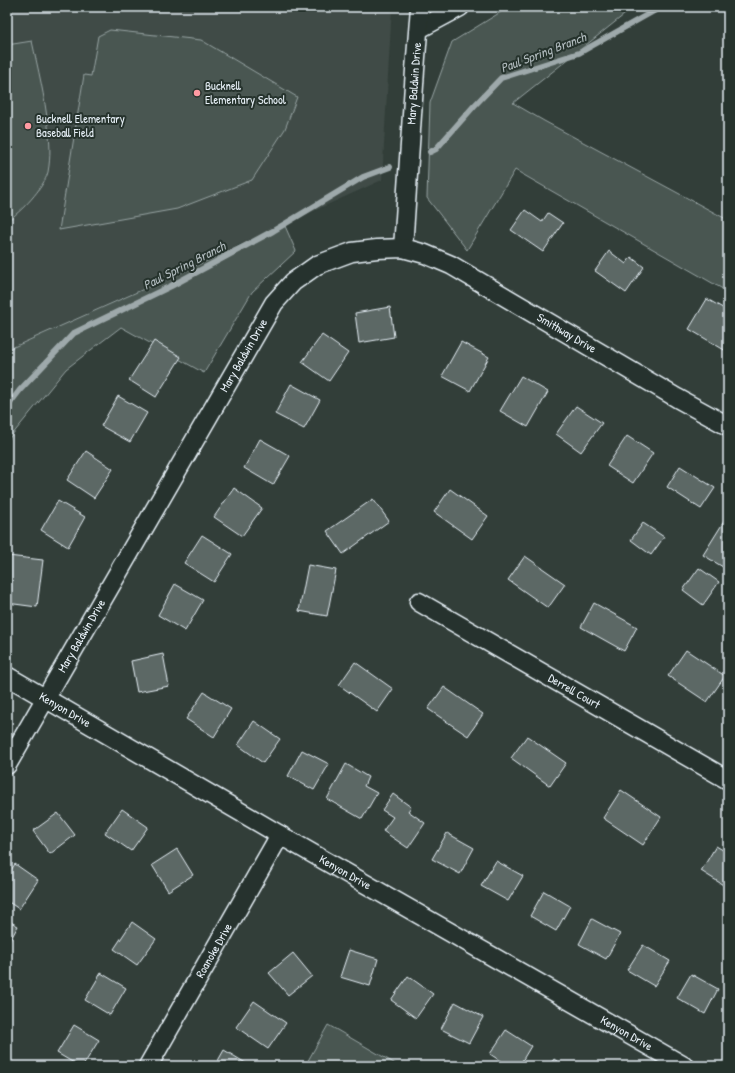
<svg xmlns="http://www.w3.org/2000/svg" width="735" height="1073" viewBox="0 0 735 1073" font-family="'Patrick Hand',sans-serif">
  <rect width="100%" height="100%" fill="#323e39"/>
  <filter id="ink" filterUnits="userSpaceOnUse"><feTurbulence type="fractalNoise" baseFrequency=".025" numOctaves="2"/><feDisplacementMap in="SourceGraphic" scale="8" xChannelSelector="R" yChannelSelector="G"/><feConvolveMatrix kernelMatrix="1 2 1 2 8 2 1 2 1" color-interpolation-filters="sRGB"/></filter>
  <g filter="url(#ink)">
    <polygon fill="#3f4b46" points="7,7 392,7 382,180 7,350"/>
    <g fill="#495651" stroke="#98a4a4">
      <polygon points="509,7 634,7 513,103 544,121 728,220 728,292 515,170 467,250 427,198 430,103 452,42"/>
      <polygon points="110,30 201,40 297,97 285,129 252,180 177,209 59,230 84,75 91,76 98,36"/>
      <path d="M32,41c6,28 13,56 16,85 2,15 3,30 0,46 -4,16 -27,40 -41,49v-176z"/>
      <polygon points="285,226 296,251 252,292 204,373 121,327 66,369 7,441 7,350"/>
      <polygon points="328,1025 337,1030 399,1066 305,1066"/>
    </g>
    <g fill="none" stroke-linecap="round" stroke-linejoin="round">
      <g stroke="#9ea9ab" stroke-width="6">
        <polyline points="430,152 436,149 474,106 501,78 579,53 661,7"/>
        <polyline points="7,407 20,390 74,333 171,286 273,231 363,177 390,167"/>
      </g>
    </g>
    <g fill="#5c6865" stroke="#e8f1f8">
      <polygon points="132,7 192,7 132,11"/>
      <polygon points="525,210 542,222 548,213 563,223 543,252 511,230"/>
      <polygon points="609,251 626,264 631,257 644,267 626,293 595,271"/>
      <polygon points="707,299 728,311 728,347 726,351 689,329"/>
      <polygon points="390,307 394,337 359,343 355,313"/>
      <polygon points="322,335 348,353 329,381 302,362"/>
      <polygon points="154,341 181,357 156,397 129,380"/>
      <polygon points="461,342 489,357 470,391 442,376"/>
      <polygon points="521,376 548,392 528,427 500,411"/>
      <polygon points="291,384 320,400 304,429 275,414"/>
      <polygon points="118,396 147,413 130,442 101,426"/>
      <polygon points="576,406 602,423 581,452 556,434"/>
      <polygon points="627,436 653,453 633,483 607,466"/>
      <polygon points="260,439 290,456 273,485 244,468"/>
      <polygon points="86,451 113,469 94,498 67,480"/>
      <polygon points="680,466 715,488 701,509 667,487"/>
      <polygon points="234,488 262,508 242,536 214,517"/>
      <polygon points="450,489 488,516 472,539 434,512"/>
      <polygon points="373,499 389,521 343,554 327,531"/>
      <polygon points="58,501 85,517 68,547 41,530"/>
      <polygon points="728,515 728,570 703,555"/>
      <polygon points="643,523 664,537 651,555 631,540"/>
      <polygon points="202,535 232,554 214,582 184,563"/>
      <polygon points="8,556 43,560 37,607 7,603 7,563"/>
      <polygon points="525,556 565,584 548,608 508,580"/>
      <polygon points="308,565 336,570 327,616 299,611"/>
      <polygon points="699,568 719,582 703,605 683,590"/>
      <polygon points="175,584 203,600 185,631 158,615"/>
      <polygon points="594,603 637,627 624,651 581,627"/>
      <polygon points="686,650 725,676 707,702 668,676"/>
      <polygon points="163,654 169,686 137,692 131,661"/>
      <polygon points="355,662 393,689 377,712 339,685"/>
      <polygon points="444,687 483,714 468,736 428,709"/>
      <polygon points="204,692 231,709 214,737 186,719"/>
      <polygon points="254,721 280,739 263,763 238,745"/>
      <polygon points="527,736 566,763 550,786 511,758"/>
      <polygon points="302,750 329,764 314,790 288,776"/>
      <polygon points="346,764 368,777 364,786 377,793 362,819 327,799"/>
      <polygon points="621,790 661,817 643,845 603,818"/>
      <polygon points="393,794 411,807 408,811 425,823 408,848 383,831 393,817 382,810"/>
      <polygon points="122,809 148,827 131,851 105,833"/>
      <polygon points="58,813 75,835 50,854 33,831"/>
      <polygon points="447,833 474,848 460,874 432,859"/>
      <polygon points="716,846 728,853 728,888 701,871"/>
      <polygon points="177,849 193,875 168,891 152,865"/>
      <polygon points="496,861 523,876 508,901 481,886"/>
      <polygon points="15,864 38,880 19,909 7,901 7,876"/>
      <polygon points="544,891 570,906 556,931 530,916"/>
      <polygon points="592,919 620,934 606,959 579,944"/>
      <polygon points="7,920 18,926 7,946"/>
      <polygon points="132,922 156,939 137,965 114,949"/>
      <polygon points="643,945 670,961 654,986 627,970"/>
      <polygon points="349,950 378,959 370,986 340,977"/>
      <polygon points="293,953 312,976 288,995 269,973"/>
      <polygon points="101,973 126,988 110,1015 85,1000"/>
      <polygon points="691,974 718,989 705,1014 677,998"/>
      <polygon points="408,976 433,994 416,1018 391,1000"/>
      <polygon points="254,1001 286,1023 268,1049 236,1027"/>
      <polygon points="455,1002 483,1017 469,1043 441,1029"/>
      <polygon points="74,1025 99,1040 83,1066 79,1066 57,1053"/>
      <polygon points="506,1030 531,1046 519,1066 508,1066 490,1054"/>
      <polygon points="224,1050 249,1065 249,1066 215,1066"/>
      <polygon points="554,1059 564,1066 549,1066"/>
    </g>
    <g fill="none" stroke-linecap="round" stroke-linejoin="round">
      <g stroke="#e8f1f8" stroke-width="21">
        <g id="street">
          <polyline points="419,29 460,7"/>
          <path id="s1" d="M403,248l12,-178 5,-63"/>
          <path id="s2" d="M419,602l309,178"/>
          <path id="s3" d="M7,676l273,159 404,231"/>
          <path id="s4" d="M7,765l267,-462 19,-21 24,-17 24,-9 11,-4 25,-3 26,-1 22,6 26,11 226,133 51,28"/>
          <path id="s5" d="M148,1066l132,-231"/>
        </g>
      </g>
      <use href="#street" stroke="#26332d" stroke-width="18"/>
    </g>
  </g>
  <g fill="#ff9aa2" stroke="#26332d" stroke-width="1.5">
    <circle cx="197" cy="93" r="4"/>
    <circle cx="28" cy="126" r="4"/>
  </g>
  <g text-anchor="middle" stroke-width="4" stroke-linejoin="round" paint-order="stroke">
    <g font-size="12" fill="#e8f1f8" stroke="#26332d">
      <text dy="4" stroke="none"><textPath href="#s1" startOffset="165">Mary Baldwin Drive</textPath></text>
      <text dy="4" stroke="none"><textPath href="#s4" startOffset="865">Smithway Drive</textPath></text>
      <text dy="4" stroke="none"><textPath href="#s4" startOffset="473">Mary Baldwin Drive</textPath></text>
      <text dy="4" stroke="none"><textPath href="#s4" startOffset="149">Mary Baldwin Drive</textPath></text>
      <text dy="4" stroke="none"><textPath href="#s2" startOffset="179">Derrell Court</textPath></text>
      <text dy="4" stroke="none"><textPath href="#s3" startOffset="67">Kenyon Drive</textPath></text>
      <text dy="4" stroke="none"><textPath href="#s3" startOffset="391">Kenyon Drive</textPath></text>
      <text dy="4" stroke="none"><textPath href="#s5" startOffset="133">Roanoke Drive</textPath></text>
      <text dy="4" stroke="none"><textPath href="#s3" startOffset="715">Kenyon Drive</textPath></text>
    </g>
    <g font-size="12" fill="#e8f1f8" stroke="#26332d" text-anchor="start">
      <text x="205" y="90">Bucknell<tspan x="205" dy="14">Elementary School</tspan></text>
      <text x="36" y="123">Bucknell Elementary<tspan x="36" dy="14">Baseball Field</tspan></text>
    </g>
    <g font-size="13" font-style="italic" fill="#b1bbbe" stroke="#26332d">
      <text transform="translate(543 52) rotate(-21)" y="5">Paul Spring Branch</text>
      <text transform="translate(184 265) rotate(-27)" y="5">Paul Spring Branch</text>
    </g>
  </g>
  <rect width="735" height="1073" fill="none" stroke="#26332d" stroke-width="24"/>
  <rect x="12" y="12" width="711" height="1049" fill="none" stroke="#e8f1f8" stroke-width="1.5" filter="url(#ink)"/>
</svg>
